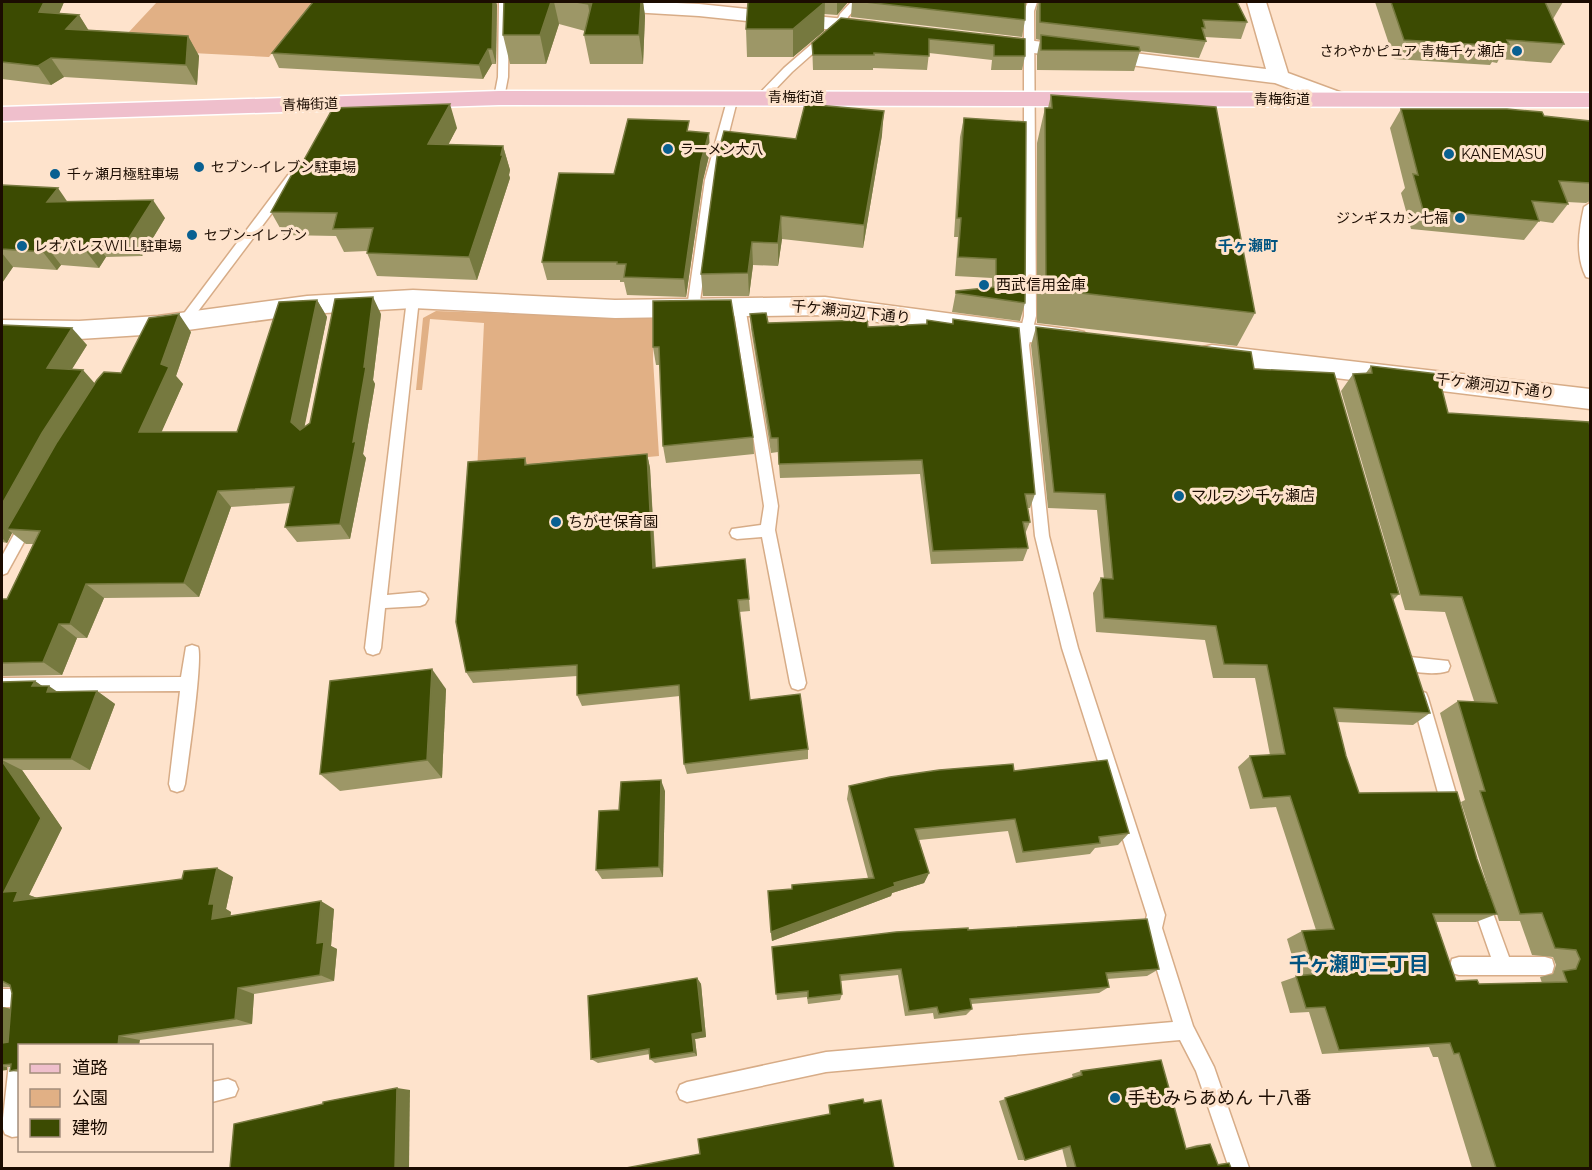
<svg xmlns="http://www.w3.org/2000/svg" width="1592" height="1170" viewBox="0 0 1592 1170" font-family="Montserrat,'Noto Sans JP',sans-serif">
  <rect width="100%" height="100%" fill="#fee3cc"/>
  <g fill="#e1b085">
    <polygon points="157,2 315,2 269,57 113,49"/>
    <polygon points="436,311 654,319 653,359 659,456 477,473 484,323 430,319 422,390 416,390 423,318"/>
  </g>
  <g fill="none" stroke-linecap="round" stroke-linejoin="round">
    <g stroke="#d7ac87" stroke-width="3">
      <g id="lane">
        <polygon points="499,2 509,2 508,77 504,98 499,101 494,98 498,77"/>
        <polygon points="851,2 861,2 848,17 844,26 792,72 766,99 758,99 758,95 784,68 836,23 840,14"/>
        <polygon points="1028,2 1037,2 1034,11 1036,316 1029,345 1049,536 1078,648 1165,915 1162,928 1193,1026 1214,1067 1249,1168 1229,1168 1196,1071 1180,1040 826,1072 687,1102 680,1099 677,1092 680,1085 687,1082 826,1052 1173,1022 1144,928 1147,915 1062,648 1035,536 1017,345 1024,316 1024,11"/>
        <polygon points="733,94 738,97 717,180 699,308 693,312 687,308 705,180 728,97"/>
        <polygon points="298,166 302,167 302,173 187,326 179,326 177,323 179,320 294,167"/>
        <path d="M1590,203v75l-4,-1c-11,-21 -7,-48 -2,-70z"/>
        <polygon points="413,295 419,299 387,595 420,592 425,594 428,599 425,604 420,606 385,608 381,648 379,653 373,655 367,653 365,648 407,299"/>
        <polygon points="739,302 745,306 778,506 775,530 806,683 804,688 798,690 792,688 790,683 762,537 737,539 732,537 730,533 732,529 761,525 764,506 733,306"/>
        <polygon points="28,516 33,518 35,522 7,573 2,575 2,556 23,518"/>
        <path d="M192,645l6,2c5,12 -10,116 -13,137l-2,6 -6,2 -6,-2 -2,-6 11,-93 -178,1v-14l179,-1 5,-30z"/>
        <path d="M1410,657l38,4 2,5 -2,5c-12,4 -32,2 -44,-2l-2,-5 2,-5z"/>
        <polygon points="1420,691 1426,693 1428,698 1461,811 1458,817 1452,819 1446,817 1443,811 1412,698 1414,693"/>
        <polygon points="1480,891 1486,894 1509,957 1545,957 1552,959 1554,966 1552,973 1545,975 1459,975 1452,973 1450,966 1452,959 1459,957 1491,957 1471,900 1474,894"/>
        <polygon points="2,989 24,989 31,991 33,998 30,1013 23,1015 16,1013 14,1007 2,1007"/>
        <polygon points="20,1046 20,1136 12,1137 5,1134 2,1127 10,1055 13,1048"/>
        <polygon points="228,1079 235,1082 238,1089 235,1096 212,1102 212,1082"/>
      </g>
    </g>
    <g stroke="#d7ac87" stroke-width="3">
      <g id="street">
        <polygon points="553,2 654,2 699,4 874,22 881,24 884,28 881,32 874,34 699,16 563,8 556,6"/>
        <polygon points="1247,2 1266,2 1288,73 1345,94 1349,99 1345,104 1338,105 1331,104 1275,83 985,47 978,45 975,41 978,37 985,35 1266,69"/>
        <polygon points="413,290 615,300 825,297 1075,330 1084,332 1088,339 1084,346 1075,348 825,315 615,318 413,308 307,314 158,334 79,339 2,338 2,320 79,321 158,316 307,296"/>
        <polygon points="1212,345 1590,389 1590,409 1212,363 1203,361 1199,354 1203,347"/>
      </g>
    </g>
    <g stroke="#fff" stroke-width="3">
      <polygon id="primary" points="499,91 1590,93 1590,107 499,105 2,121 2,107"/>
    </g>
    <use href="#lane" fill="#fff" fill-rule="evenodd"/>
    <use href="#street" fill="#fff" fill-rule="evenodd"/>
    <use href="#primary" fill="#efbfcc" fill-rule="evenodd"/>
  </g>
  <g fill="#9d9767" fill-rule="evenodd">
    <polygon points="2,2 64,2 59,13 79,15 88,30 188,36 199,56 197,85 64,77 51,85 2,79"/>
    <polygon points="313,2 496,2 497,5 496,64 492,64 483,79 279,68 272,53"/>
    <polygon points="504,2 643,2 645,16 643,64 590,64 584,35 585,31 559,24 546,64 510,64 503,35"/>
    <polygon points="748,2 848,2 837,15 824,14 824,31 793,57 747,57 746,29"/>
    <polygon points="852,2 1026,2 1025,20 1022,37 851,17"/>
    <polygon points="1038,2 1237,2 1247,22 1241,39 1205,37 1206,41 1199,58 1140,51 1134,71 1037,70 1037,55 1040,40 1036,39 1036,11"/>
    <polygon points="1375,2 1563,2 1553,19 1564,44 1551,63 1499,59 1497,63 1492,62 1490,65 1394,59"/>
    <polygon points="841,18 1025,39 1025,56 1022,70 991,70 992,60 929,53 927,70 873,68 873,70 813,70 812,43"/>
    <polygon points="1051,95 1255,313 1237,346 1037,323 1037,143 1045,108 1048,108"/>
    <polygon points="1401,109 1544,116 1590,121 1590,201 1586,203 1567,202 1568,204 1553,223 1539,221 1524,240 1411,229 1401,193 1405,188 1390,128"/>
    <polygon points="964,118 1025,303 1020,321 952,312 956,291 992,288 992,278 955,276 958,237 954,237 960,137"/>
    <polygon points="457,128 448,145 503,146 510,170 509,175 510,178 477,280 377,276 367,253 367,251 344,252 336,236 284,235 271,212 300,167"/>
    <polygon points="690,131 710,152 703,180 686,297 627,295 624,282 620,282 620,280 547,280 542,262 614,174"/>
    <polygon points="882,135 863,248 782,239 778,266 753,265 749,296 703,296 701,274 796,139"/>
    <polygon points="2,185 68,202 165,218 142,256 106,257 99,268 61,265 57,270 13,267 2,283"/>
    <polygon points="317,300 327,317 304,427 310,423 381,314 373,380 375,384 363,454 366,458 350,539 297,542 285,527 291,503 231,507 199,597 104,598 87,638 77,638 62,675 2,676 2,599 7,599 33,544 26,544 12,533 7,543 2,542 2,325 87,345 72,369 94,384 121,373 191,332 176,376 183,384 161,432 237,432"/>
    <polygon points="653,301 753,437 754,454 666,463 663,446 660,365 656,365 653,347"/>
    <polygon points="750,314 768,323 868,327 926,325 927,320 952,324 953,319 1035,494 1030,508 1028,508 1030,522 1025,534 1028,548 1023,561 931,564 920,474 780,478 778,452 771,453 751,329"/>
    <path d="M1036,327l218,42 145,225 -6,6 37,113 -17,12 -76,-3 9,34 13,37 118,66 16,44 -32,-101 4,-2 -25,-87 18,-12h16l-29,-89 -40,-2 -64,-219 12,-17 13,-1 5,-7 77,47 141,9 1,746h-118l-34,-111h-5l-4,-10 -107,7 -13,-42 -19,1 -9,-31 17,-6 -11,-37 15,-8 14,-1 -40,-123 -26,2 -12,-42 12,-11 20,-1 -15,-77h-42l-8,-38 -109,-8 -3,-39 8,-15 3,1 -7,-69 -49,-2 -17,-163zM1497,914l2,7h21l12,34 21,2 3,8 -3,9 -13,3 2,6 -63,1 -23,-3 -20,-59h40z"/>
    <polygon points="647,454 650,468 656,568 749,599 750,611 739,612 750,700 808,749 808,759 687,774 684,764 680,696 582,706 577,695 577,676 473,683 466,672 525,458 527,464"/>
    <polygon points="35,681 42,686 58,692 97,691 115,704 90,770 22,770 62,828 29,895 37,898 233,877 226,909 231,912 230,916 334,909 331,946 337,949 334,981 254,994 252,1024 140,1040 20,1046 20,1072 10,1071 11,1067 7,1067 7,1070 2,1071 2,1007 11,1009 12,993 10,987 2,987 2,682"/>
    <polygon points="446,689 442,778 340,791 320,774"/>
    <polygon points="1014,771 1129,833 1118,845 1095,848 1090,854 1016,863 1008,831 919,840 929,873 924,883 892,893 891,896 772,941 771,932 792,889 868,878 847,799 849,786"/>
    <polygon points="665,791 663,877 602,879 596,870 619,810"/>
    <polygon points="968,930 1159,969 1147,976 1107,979 1109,987 1099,993 971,1004 972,1009 966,1015 934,1019 933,1013 905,1016 898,975 841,981 842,994 840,1000 808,1004 807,997 777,1000 772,947"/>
    <polygon points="697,978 701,984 706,1037 695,1039 697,1056 655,1063 650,1059 650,1054 598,1063 591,1059"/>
    <polygon points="1081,1071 1186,1148 1197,1145 1210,1144 1217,1164 1229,1163 1231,1168 1067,1168 1062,1148 1025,1160 1018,1160 999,1101 1073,1078 1072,1074"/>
  </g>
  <g fill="#76793f">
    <polygon points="44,2 64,2 52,31 39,12"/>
    <polygon points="493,2 496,2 497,5 496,64 492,49"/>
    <polygon points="551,2 554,2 559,24 546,64 540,35"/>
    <polygon points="589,2 597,2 593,33 588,4"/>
    <polygon points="641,2 643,2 645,16 643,64 639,35"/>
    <polygon points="825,2 824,31 793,57 793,29"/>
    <polygon points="837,2 848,2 837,15"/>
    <polygon points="79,15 91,34 66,29"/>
    <polygon points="188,36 199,56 197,85 186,65"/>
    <polygon points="488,49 492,64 483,79 479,65"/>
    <polygon points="51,58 64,77 51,85 38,66"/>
    <polygon points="450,104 457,128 436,168 428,144"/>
    <polygon points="884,111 882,135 863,248 864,225"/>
    <polygon points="709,133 710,152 703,180 686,297 684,279 701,161"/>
    <polygon points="503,146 510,170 509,175 510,178 477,280 469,257"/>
    <polygon points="58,188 71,207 47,202"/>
    <polygon points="153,200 165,218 142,256 129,238"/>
    <polygon points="781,216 782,239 778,266 778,243"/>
    <polygon points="93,239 106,257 99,268 85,250"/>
    <polygon points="752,242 753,265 749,296 748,273"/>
    <polygon points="47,247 61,265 57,270 43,252"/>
    <polygon points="2,253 13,267 2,283"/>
    <polygon points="373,297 381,314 373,380 375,384 363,454 366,458 350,539 340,524 364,367"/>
    <polygon points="317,300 327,317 302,439 291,422"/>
    <polygon points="179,314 191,332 176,376 183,384 154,449 139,432 161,364"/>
    <polygon points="72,328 87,345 62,385 47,368"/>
    <polygon points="83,370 98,387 7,529 12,533 7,543 2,538 2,504 42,433"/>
    <polygon points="647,454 650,468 656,581 653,568"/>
    <polygon points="218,491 231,507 199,597 184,583"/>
    <polygon points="86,584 104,598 87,638 70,624"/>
    <polygon points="59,624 77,638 62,675 43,662"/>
    <polygon points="432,669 446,689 442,778 427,760"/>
    <polygon points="35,681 48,690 49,686 68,699 66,705 32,686"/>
    <polygon points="97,691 115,704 90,770 71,759"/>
    <polygon points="2,760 22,770 62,828 29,895 40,899 14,901 4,892"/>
    <polygon points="661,780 665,791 663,877 659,867"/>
    <polygon points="217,868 233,877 226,909 231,912 229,926 212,919 209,904"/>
    <polygon points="929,873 924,883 892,893 891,896 772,941 771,932 894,883"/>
    <polygon points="321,901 334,909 331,946 337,949 334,981 320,975 317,943"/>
    <polygon points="697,978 701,984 706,1037 695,1039 697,1056 694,1052 692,1034"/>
    <polygon points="238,988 254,994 252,1024 235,1019"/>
    <polygon points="2,1007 12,1009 7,1065 2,1065"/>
    <polygon points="119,1036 140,1040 139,1046 118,1046"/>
    <polygon points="2,1066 7,1067 7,1070 2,1070"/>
    <polygon points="397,1088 410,1090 409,1168 395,1168"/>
  </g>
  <g fill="#3c4b02" stroke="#76793f" stroke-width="1.5">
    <polygon points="2,2 44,2 39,12 79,15 66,29 188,36 186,65 51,58 38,66 2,62"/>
    <polygon points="313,2 493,2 492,49 488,49 479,65 272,53"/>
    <polygon points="504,2 551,2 540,35 503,35"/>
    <polygon points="576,2 589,2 588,4"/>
    <polygon points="592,2 641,2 639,35 584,35"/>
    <polygon points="748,2 825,2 793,29 746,29"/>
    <polygon points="865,2 1025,2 1025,20"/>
    <polygon points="1040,2 1237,2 1247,22 1203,20 1205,28 1202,28 1206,41 1040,22"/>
    <polygon points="1391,2 1545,2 1564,44 1507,40 1509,44 1501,43 1502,46 1404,40"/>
    <polygon points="841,18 1025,39 1025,56 994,56 994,45 929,39 929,56 874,53 874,55 813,55 812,43"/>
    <polygon points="1041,35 1139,47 1140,51 1041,50"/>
    <polygon points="1051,95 1216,107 1255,313 1046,289 1045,108 1052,108"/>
    <polygon points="450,104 428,144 503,146 501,155 503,155 469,257 367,253 373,228 333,229 337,213 271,212 296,167 300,167 333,108"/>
    <polygon points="805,104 884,111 864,225 781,216 778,243 752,242 748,273 701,274 717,157 724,131 796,139"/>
    <polygon points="1401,109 1507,109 1542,112 1544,116 1590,121 1590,183 1559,181 1568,204 1532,201 1539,221 1423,210 1413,174 1418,175"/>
    <polygon points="964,118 1026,122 1025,303 956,293 956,291 996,287 996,259 958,257 961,218 957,218"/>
    <polygon points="628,119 689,121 687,131 709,133 701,161 684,279 624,277 626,264 617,264 617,262 542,262 559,173 614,174"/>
    <polygon points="2,185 58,188 47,202 153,200 129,238 93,239 85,250 47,247 43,252 2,249"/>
    <polygon points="373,297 364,367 366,367 353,442 356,441 340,524 285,527 294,487 218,491 184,583 86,584 70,624 59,624 43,662 2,663 2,599 7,599 40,531 7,529 57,442 97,380 104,372 121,373 149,318 179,314 161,364 169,367 139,432 237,432 279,302 317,300 291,422 300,430 310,423 335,299"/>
    <polygon points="731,300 753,437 663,446 659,347 653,347 653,301"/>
    <polygon points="766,313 768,323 867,320 868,327 927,324 927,320 953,324 953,319 1019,328 1035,494 1025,494 1030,522 1023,522 1028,548 933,551 922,460 779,464 778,438 771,438 750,314"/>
    <polygon points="2,325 72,328 47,368 83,370 42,433 2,504"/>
    <polygon points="1036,327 1251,352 1254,369 1334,373 1399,594 1391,594 1430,713 1334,708 1346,756 1359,793 1457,792 1477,859 1497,914 1433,914 1456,981 1477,980 1479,984 1567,982 1563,971 1576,969 1580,959 1576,950 1555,948 1542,913 1520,914 1480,791 1485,791 1458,701 1497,703 1462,597 1420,595 1353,374 1372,373 1371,366 1438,374 1448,413 1589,422 1590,426 1590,1168 1496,1168 1459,1053 1454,1054 1450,1043 1339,1050 1325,1007 1306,1008 1296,976 1315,974 1302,931 1334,929 1290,796 1263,798 1250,756 1285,754 1267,665 1224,664 1216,626 1104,618 1101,578 1113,579 1105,494 1054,492"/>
    <polygon points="647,454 653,568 745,559 749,599 738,600 750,700 800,694 808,749 684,764 679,685 577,695 577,665 466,672 456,622 468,462 525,458 525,465"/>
    <polygon points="432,669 427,760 320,774 330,681"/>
    <polygon points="35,681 32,686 49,686 47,692 97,691 71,759 2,759 2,682"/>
    <polygon points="1107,760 1129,833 1099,837 1100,843 1023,852 1015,819 915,829 929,873 894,883 895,886 771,932 768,891 792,889 792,885 874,878 849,786 890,777 939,770 1013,764 1014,771"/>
    <polygon points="2,761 41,818 4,892 18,891 14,901 182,879 184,871 217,868 209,904 214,904 212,919 321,901 317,943 324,942 320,975 238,988 235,1019 119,1036 118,1046 20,1046 20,1069 10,1071 11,1064 2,1065 2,1043 8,1042 12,993 10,985 2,981"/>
    <polygon points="661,780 659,867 596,870 599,811 619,810 621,782"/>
    <polygon points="1147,919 1159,969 1106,973 1109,987 970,999 972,1009 939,1014 937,1007 909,1011 901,969 840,975 842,994 808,998 808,991 776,994 772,947 896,932 968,928 968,930"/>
    <polygon points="697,978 703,1032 692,1034 694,1052 650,1059 649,1049 591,1059 588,996"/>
    <polygon points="1161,1060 1186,1149 1210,1144 1218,1165 1229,1163 1231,1168 1076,1168 1070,1146 1025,1160 1005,1098 1082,1075 1081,1071"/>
    <polygon points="397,1088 395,1168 230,1168 234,1124 323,1104 323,1102"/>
    <polygon points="863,1099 864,1103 881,1100 894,1168 626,1168 700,1154 698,1139 830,1114 829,1105"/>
  </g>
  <g fill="#096091" stroke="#fee3cc" stroke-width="2">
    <circle cx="1517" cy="51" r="6"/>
    <circle cx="668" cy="149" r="6"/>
    <circle cx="1449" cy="154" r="6"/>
    <circle cx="199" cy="167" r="6"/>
    <circle cx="55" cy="174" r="6"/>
    <circle cx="1460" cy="218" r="6"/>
    <circle cx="192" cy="235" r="6"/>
    <circle cx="22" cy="246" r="6"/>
    <circle cx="984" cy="285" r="6"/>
    <circle cx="1179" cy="496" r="6"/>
    <circle cx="556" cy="522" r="6"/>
    <circle cx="1115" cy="1098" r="6"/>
  </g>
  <g text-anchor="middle" stroke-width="6" stroke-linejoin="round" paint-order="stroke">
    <g font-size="14" fill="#1b0c01" stroke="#fee3cc" text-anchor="start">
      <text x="1505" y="56" text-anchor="end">さわやかピュア 青梅千ヶ瀬店</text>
      <text x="680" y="154">ラーメン大八</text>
      <text x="1461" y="159">KANEMASU</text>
      <text x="211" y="172">セブン-イレブン駐車場</text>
      <text x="67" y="179">千ヶ瀬月極駐車場</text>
      <text x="1448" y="223" text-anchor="end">ジンギスカン七福</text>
      <text x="204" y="240">セブン-イレブン</text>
      <text x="34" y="251">レオパレスWILL駐車場</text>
    </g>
    <g font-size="14" fill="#1b0c01" stroke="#fee3cc">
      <text x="796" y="102">青梅街道</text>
      <text x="1282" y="104">青梅街道</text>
      <text transform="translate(310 104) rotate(-2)" y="5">青梅街道</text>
    </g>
    <g font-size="15" font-weight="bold" fill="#015380" stroke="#fee3cc">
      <text x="1248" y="251">千ヶ瀬町</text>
    </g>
    <g font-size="15" fill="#1b0c01" stroke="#fee3cc" text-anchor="start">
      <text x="996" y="290">西武信用金庫</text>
      <text x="1191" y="501">マルフジ 千ヶ瀬店</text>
      <text x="568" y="527">ちがせ保育園</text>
    </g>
    <g font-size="15" fill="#1b0c01" stroke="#fee3cc">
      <text transform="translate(851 312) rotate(6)" y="5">千ケ瀬河辺下通り</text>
      <text transform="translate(1495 386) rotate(7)" y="5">千ケ瀬河辺下通り</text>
    </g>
    <g font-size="18" fill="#1b0c01" stroke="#fee3cc" text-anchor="start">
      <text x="1127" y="1104">手もみらあめん 十八番</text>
    </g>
    <g font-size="20" font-weight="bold" fill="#015380" stroke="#fee3cc">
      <text x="1359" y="971">千ヶ瀬町三丁目</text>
    </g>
  </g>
  <rect width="1592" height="1170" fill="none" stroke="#1b0c01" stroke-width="6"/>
  <rect x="18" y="1044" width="195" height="108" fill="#fee3cc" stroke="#a38d7b" stroke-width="1.5"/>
  <rect x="30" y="1064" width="30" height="9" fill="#efbfcc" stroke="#a38d7b" stroke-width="1.5"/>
  <text x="72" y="1074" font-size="18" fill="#1b0c01">道路</text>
  <rect x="30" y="1089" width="30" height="18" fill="#e1b085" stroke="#a38d7b" stroke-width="1.5"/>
  <text x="72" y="1104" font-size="18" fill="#1b0c01">公園</text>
  <rect x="30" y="1119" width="30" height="18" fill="#3c4b02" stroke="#a38d7b" stroke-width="1.5"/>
  <text x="72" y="1134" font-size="18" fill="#1b0c01">建物</text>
</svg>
